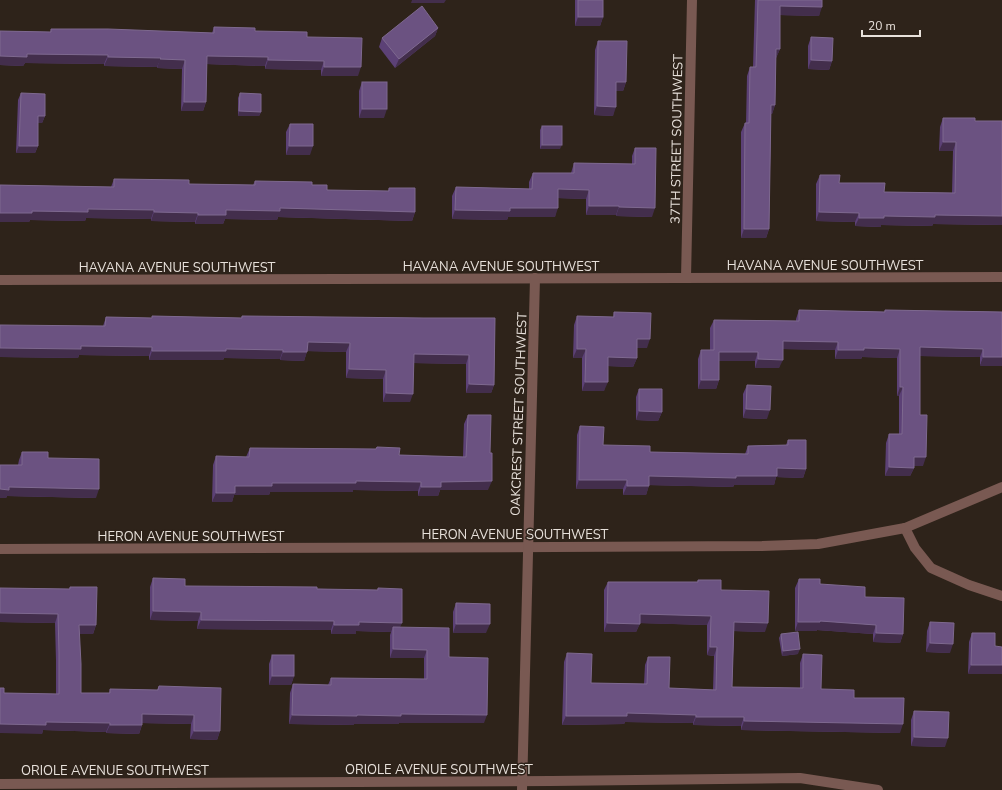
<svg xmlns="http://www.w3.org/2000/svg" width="1002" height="790" viewBox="0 0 1002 790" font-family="'Nunito Sans',sans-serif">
  <rect width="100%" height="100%" fill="#2e231a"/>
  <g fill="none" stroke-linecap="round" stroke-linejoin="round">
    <g stroke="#795952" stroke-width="10">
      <polyline points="686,278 692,0"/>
      <polyline points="0,280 1002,277"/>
      <polyline points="905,528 915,548 931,568 969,585 1002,596"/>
      <polyline points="0,549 556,547 762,546 818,544 905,528 1002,487"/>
      <polyline points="0,784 551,781 800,778 878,790"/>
      <polyline points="522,790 535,278"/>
    </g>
  </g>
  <g fill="#5c4176">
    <polygon points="575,0 603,0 603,17 600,26 575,26"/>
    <polygon points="755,0 822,0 819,16 780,15 780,49 776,58 775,105 772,114 771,114 769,229 766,238 741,238 741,132 745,123 746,123 747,76 750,67 753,67"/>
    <polygon points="214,27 255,31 307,37 358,76 321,76 321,70 265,69 265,66 207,64 206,102 203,111 181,111 182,69 157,68 157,67 104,66 104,64 25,63 23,66 0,65 0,31 50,32 51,29 212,33"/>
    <polygon points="438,28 435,36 395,68 379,47 382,38"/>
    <polygon points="811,37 832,61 829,70 808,69 808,46"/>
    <polygon points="598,41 626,82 623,91 616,91 613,116 594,115 595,50"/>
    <polygon points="362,82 384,118 359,118 359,91"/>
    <polygon points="21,93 45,116 42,123 38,123 38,146 35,153 16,153 18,100"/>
    <polygon points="240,93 261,112 259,116 238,116 238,98"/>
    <polygon points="943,118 975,121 1002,225 933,224 932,226 881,225 881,227 855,226 855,222 816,221 816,184 820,175 839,183 884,192 952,193 953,151 939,151 940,127"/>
    <polygon points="290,124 310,155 286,155 286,132"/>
    <polygon points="542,126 560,149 540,149 540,130"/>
    <polygon points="635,148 652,217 616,216 616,215 586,215 586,199 558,198 555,217 508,217 507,220 452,219 452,196 456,187 529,189 529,182 533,173 571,173 574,163 632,164 632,156"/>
    <polygon points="114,179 189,184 253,185 255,181 312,185 327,190 388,191 389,188 415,212 412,221 278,217 277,220 225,219 223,224 195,224 195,222 151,221 151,219 86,218 85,221 30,220 29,222 0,222 0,185 111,187"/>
    <polygon points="799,310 884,312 885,310 1002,312 980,366 980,357 920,356 920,415 923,466 914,466 914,468 910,476 885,476 886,443 889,434 899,434 899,396 897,396 897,358 862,357 861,359 835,359 835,350 783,349 779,368 755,368 755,361 719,361 719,380 716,389 698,389 698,359 701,350 710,350 710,328 714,320 796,321 796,319"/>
    <polygon points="614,312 647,348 637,348 637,358 633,367 608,366 604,391 582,391 582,358 573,358 574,325 577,316 613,317"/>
    <polygon points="152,316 241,318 242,316 424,318 495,318 494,385 491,393 466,393 466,364 414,363 410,402 383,402 383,379 346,378 346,352 307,351 304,361 280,360 280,359 224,358 223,360 149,360 149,356 79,355 78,358 0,357 103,326 106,317 152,318"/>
    <polygon points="747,385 767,419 743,418 743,394"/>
    <polygon points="639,389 662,412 658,421 636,420 636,397"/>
    <polygon points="468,415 488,490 440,490 438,496 418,496 418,491 353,490 353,492 270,492 269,495 234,495 232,502 212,502 213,465 216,456 246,457 250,448 376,449 377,447 399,455 463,457 464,424"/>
    <polygon points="580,426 603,445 650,452 745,454 748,446 786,445 788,440 806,469 803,478 776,477 774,485 734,485 733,487 649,485 646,495 623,495 623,489 576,489 577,435"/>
    <polygon points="22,452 48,458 96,498 7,496 6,498 0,498 18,465 19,460"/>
    <polygon points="153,578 185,586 377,590 378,588 400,627 449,657 484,723 399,723 398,724 354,724 354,725 289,724 290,693 293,684 328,685 331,678 424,679 424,658 390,658 390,635 391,632 356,631 356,634 331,634 331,630 197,629 198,621 150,620 150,587"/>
    <polygon points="799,579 820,584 865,597 903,634 900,643 873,642 873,634 817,630 816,631 795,631 795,588"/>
    <polygon points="698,580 721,590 765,632 734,631 732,687 800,688 800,663 803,654 821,689 854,698 900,733 741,730 741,726 693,725 693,723 625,722 624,724 562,725 564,662 567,653 591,683 644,684 645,665 648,657 669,688 713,690 714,656 707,655 707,625 640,623 636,632 604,632 604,590 608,582 697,582"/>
    <polygon points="70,587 96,625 93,634 79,634 81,693 109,693 110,689 157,690 159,686 220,731 217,740 190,739 191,724 142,723 142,725 139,734 106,733 106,732 43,730 42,734 4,693 56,694 56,661 55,623 0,622 0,588 69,589"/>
    <polygon points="456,603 486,633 453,633 453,612"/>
    <polygon points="930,622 950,653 926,652 927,631"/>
    <polygon points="972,633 995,633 968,674 969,642"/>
    <polygon points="781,634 798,654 782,656 779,638"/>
    <polygon points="272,655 294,676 291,685 269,685 269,664"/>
    <polygon points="914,711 945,747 911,746 911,720"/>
  </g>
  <g fill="#432e4c">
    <polygon points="412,0 446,0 444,3 411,3"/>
    <polygon points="780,6 822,7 819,16 777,15"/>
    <polygon points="578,17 603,17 600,26 575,26"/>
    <polygon points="438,28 435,36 395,68 399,59"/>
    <polygon points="776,49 780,49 776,58 773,58"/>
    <polygon points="27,54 108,55 104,64 25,63 23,66 0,65 0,56"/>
    <polygon points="207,56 268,57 265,66 204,64"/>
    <polygon points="108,57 161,58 157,67 104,66"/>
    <polygon points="160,59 185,60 182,69 157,68"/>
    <polygon points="268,60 324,61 321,70 265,69"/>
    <polygon points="811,60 832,61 829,70 808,69"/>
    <polygon points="324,67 361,67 358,76 321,76"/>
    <polygon points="616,82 626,82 623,91 613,91"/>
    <polygon points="184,102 206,102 203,111 181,111"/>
    <polygon points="771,105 775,105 772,114 768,113"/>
    <polygon points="597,106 616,107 613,116 594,115"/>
    <polygon points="362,109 387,109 384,118 359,118"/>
    <polygon points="239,111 261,112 259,116 238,116"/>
    <polygon points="38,116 45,116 42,123 36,123"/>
    <polygon points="943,142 956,142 953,151 939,151"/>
    <polygon points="542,145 562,145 560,149 540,149"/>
    <polygon points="19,146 38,146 35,153 16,153"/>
    <polygon points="289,146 313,146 310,155 286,155"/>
    <polygon points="558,189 589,190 586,199 555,198"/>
    <polygon points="589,206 619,206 616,215 586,215"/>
    <polygon points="619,207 655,208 652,217 616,216"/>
    <polygon points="280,208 415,212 412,221 278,217 277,220 225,219 223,224 195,224 198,215 226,210"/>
    <polygon points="510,208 558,208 555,217 508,217 507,220 452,219 455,210"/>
    <polygon points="88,209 154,210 151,219 86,218 85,221 30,220 29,222 0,222 0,213"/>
    <polygon points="154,212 198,213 195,222 151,221"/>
    <polygon points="819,212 859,213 855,222 816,221"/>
    <polygon points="935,215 1002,216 1002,225 933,224 932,226 881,225 881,227 855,226 859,218 884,216"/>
    <polygon points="744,229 769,229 766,238 741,238"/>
    <polygon points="637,339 650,339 647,348 634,348"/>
    <polygon points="783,341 838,342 835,350 780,349"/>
    <polygon points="308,342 350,343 346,352 304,351"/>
    <polygon points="81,346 152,347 149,356 79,355 78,358 0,357 0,348"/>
    <polygon points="920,347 983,349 980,357 916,356"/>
    <polygon points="864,348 900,349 897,358 862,357 861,359 835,359 838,350"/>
    <polygon points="226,349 283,350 280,359 224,358 223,360 149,360 152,351"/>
    <polygon points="577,349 586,349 582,358 573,358"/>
    <polygon points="283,352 307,352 304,361 280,360"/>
    <polygon points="719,352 758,352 755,361 716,361"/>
    <polygon points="414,354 469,355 466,364 411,363"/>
    <polygon points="608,357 637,358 633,367 605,366"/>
    <polygon points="983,357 1002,357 1002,366 980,366"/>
    <polygon points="758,359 783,360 779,368 755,368"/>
    <polygon points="349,369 386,370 383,379 346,378"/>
    <polygon points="701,380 719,380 716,389 698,389"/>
    <polygon points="585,382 608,382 604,391 582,391"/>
    <polygon points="469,384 494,385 491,393 466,393"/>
    <polygon points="900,387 903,387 899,396 897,396"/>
    <polygon points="386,393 413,394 410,402 383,402"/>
    <polygon points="746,409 770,410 767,419 743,418"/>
    <polygon points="639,411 662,412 658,421 636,420"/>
    <polygon points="914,457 926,457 923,466 911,466"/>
    <polygon points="889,467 914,468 910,476 885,476"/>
    <polygon points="777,468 806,469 803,478 776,477 774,485 734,485 733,487 646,485 649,476 736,476"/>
    <polygon points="579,480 627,480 623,489 576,489"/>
    <polygon points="356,481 421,482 418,491 353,490 353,492 270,492 269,495 234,495 232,502 212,502 216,493 235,486 272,483"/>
    <polygon points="492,481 488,490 440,490 438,496 418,496 421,487 441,482"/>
    <polygon points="627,486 649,486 646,495 623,495"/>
    <polygon points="9,487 99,489 96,498 7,496 6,498 0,498 0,489"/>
    <polygon points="153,611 201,612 198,621 150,620"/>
    <polygon points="0,613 58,614 55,623 0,622"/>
    <polygon points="640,614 711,616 707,625 637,623"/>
    <polygon points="201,620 334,621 331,630 197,629"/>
    <polygon points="820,621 876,625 873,634 817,630 816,631 795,631 798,622"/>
    <polygon points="359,622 402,623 398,632 393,627 391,632 356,631 356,634 331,634 334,625"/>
    <polygon points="734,622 768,623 765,632 731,631"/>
    <polygon points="607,623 640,624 636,632 604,632"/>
    <polygon points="456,624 490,624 486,633 453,633"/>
    <polygon points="79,625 96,625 93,634 75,634"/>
    <polygon points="876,633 903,634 900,643 873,642"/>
    <polygon points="930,643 953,644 950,653 926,652"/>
    <polygon points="710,647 717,647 714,656 707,655"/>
    <polygon points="393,649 427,650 424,658 390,658"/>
    <polygon points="800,649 798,654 782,656 783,651"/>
    <polygon points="971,665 1002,665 1002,674 968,674"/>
    <polygon points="272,676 294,676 291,685 269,685"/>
    <polygon points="627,713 696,715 693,723 625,722 624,724 562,725 566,716"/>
    <polygon points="142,714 194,715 191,724 139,723"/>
    <polygon points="401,714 487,715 484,723 399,723 398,724 354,724 354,725 289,724 292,715"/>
    <polygon points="696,717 744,717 741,726 693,725"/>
    <polygon points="744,721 903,724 900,733 741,730"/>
    <polygon points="46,722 110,723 106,732 43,730 42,734 0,733 0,724"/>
    <polygon points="110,725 142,725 139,734 106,733"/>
    <polygon points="194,731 220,731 217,740 190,739"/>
    <polygon points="914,737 948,738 945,747 911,746"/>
  </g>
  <g fill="#6b5281" stroke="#7e698f">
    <rect x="578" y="0" width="25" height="17"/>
    <polygon points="758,0 822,0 822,7 780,6 780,49 776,49 775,105 771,105 769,229 744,229 745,123 749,123 750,67 756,67"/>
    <polygon points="422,6 438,28 399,59 382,38"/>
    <polygon points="214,27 255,28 255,31 307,32 307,37 362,38 361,67 324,67 324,61 268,60 268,57 207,56 206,102 184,102 185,60 160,59 161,58 108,57 108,55 27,54 27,57 0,56 0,31 51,32 51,29 108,29 214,33"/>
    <polygon points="811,37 833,38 832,61 811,60"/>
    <polygon points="598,41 627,41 626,82 616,82 616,107 597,106"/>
    <rect x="362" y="82" width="25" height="27"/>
    <polygon points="21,93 45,94 45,116 38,116 38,146 19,146"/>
    <polygon points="240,93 261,94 261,112 239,111"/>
    <polygon points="943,118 975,118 975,121 1002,121 1002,216 935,215 935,217 884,216 884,218 859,218 859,213 819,212 820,175 840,175 839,183 885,183 884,192 955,193 956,142 943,142"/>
    <polygon points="290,124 313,124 313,146 289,146"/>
    <rect x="542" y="126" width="20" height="19"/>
    <polygon points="635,148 656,148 655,208 619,207 619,206 589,206 589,190 558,189 558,208 510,208 510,211 455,210 456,187 532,189 533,173 574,173 574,163 635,164"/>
    <polygon points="114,179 189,180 189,184 255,185 255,181 312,182 312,185 327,185 327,190 389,191 389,188 415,188 415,212 280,208 280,211 226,210 226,215 198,215 198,213 154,212 154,210 88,209 88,212 32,211 32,213 0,213 0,185 114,187"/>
    <polygon points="799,310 885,312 885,310 1002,312 1002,357 983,357 983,349 920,347 920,415 927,415 926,457 914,457 914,468 889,467 889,434 902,434 903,387 900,387 900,349 864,348 864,350 838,350 838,342 783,341 783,360 758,359 758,352 719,352 719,380 701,380 701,350 714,350 714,320 799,321"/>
    <polygon points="614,312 651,313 650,339 637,339 637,358 608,357 608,382 585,382 586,349 577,349 577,316 614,317"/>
    <polygon points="152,316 242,318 242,316 424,318 495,318 494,385 469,384 469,355 414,354 413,394 386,393 386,370 349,369 350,343 308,342 307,352 283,352 283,350 226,349 226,351 152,351 152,347 81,346 81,349 0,348 0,325 105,326 106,317 152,318"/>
    <polygon points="747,385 771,386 770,410 746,409"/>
    <polygon points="639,389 662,389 662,412 639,411"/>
    <polygon points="468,415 491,415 490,453 492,453 492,481 441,482 441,487 421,487 421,482 356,481 356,483 272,483 272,486 235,486 235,493 216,493 216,456 249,457 250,448 376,449 377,447 400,448 399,455 466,457"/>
    <polygon points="580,426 604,427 603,445 650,446 650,452 748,454 748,446 788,445 788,440 806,440 806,469 777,468 777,476 736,476 736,478 649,476 649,486 627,486 627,480 579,480"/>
    <polygon points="22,452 48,452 48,458 99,459 99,489 9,487 9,490 0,489 0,465 22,465"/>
    <polygon points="153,578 185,579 185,586 317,587 317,589 378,590 378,588 402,589 402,623 359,622 359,625 334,625 334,621 201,620 201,612 153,611"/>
    <polygon points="799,579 820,579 820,584 865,587 865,597 904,598 903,634 876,633 876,625 820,621 820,622 798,622"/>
    <polygon points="698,580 721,580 721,590 769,591 768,623 734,622 732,687 803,688 803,654 822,655 821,689 854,690 854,698 904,698 903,724 744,721 744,717 696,717 696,715 627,713 627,716 566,716 567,653 592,654 591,683 647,684 648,657 670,657 669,688 716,690 717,647 710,647 711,616 640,614 640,624 607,623 608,582 698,582"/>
    <polygon points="70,587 97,587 96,625 79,625 81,664 81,693 110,693 110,689 158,690 159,686 221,688 220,731 194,731 194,715 142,714 142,725 110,725 110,723 46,722 46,725 0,724 0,688 4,688 4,693 59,694 59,653 58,614 0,613 0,588 70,589"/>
    <polygon points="456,603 490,604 490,624 456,624"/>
    <polygon points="930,622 954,623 953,644 930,643"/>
    <polygon points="393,627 449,628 449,657 488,658 487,715 401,714 401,716 357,715 357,716 292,715 293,684 331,685 331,678 427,679 427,650 393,649"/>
    <polygon points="798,632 800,649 783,651 781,634"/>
    <polygon points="972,633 995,633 995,646 1002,647 1002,665 971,665"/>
    <rect x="272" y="655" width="22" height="21"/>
    <polygon points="914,711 949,712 948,738 914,737"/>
  </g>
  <g text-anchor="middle" stroke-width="3" stroke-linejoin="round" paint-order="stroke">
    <g font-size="13" fill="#e8e1db" stroke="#2e231a">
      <text transform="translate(676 139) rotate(-89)" y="5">37TH STREET SOUTHWEST</text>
      <text x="825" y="270">HAVANA AVENUE SOUTHWEST</text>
      <text x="501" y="271">HAVANA AVENUE SOUTHWEST</text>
      <text x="177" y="272">HAVANA AVENUE SOUTHWEST</text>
      <text transform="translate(518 414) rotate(-88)" y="5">OAKCREST STREET SOUTHWEST</text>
      <text x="515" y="539">HERON AVENUE SOUTHWEST</text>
      <text x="191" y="541">HERON AVENUE SOUTHWEST</text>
      <text x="439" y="774">ORIOLE AVENUE SOUTHWEST</text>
      <text x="115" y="775">ORIOLE AVENUE SOUTHWEST</text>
    </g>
  </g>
  <path d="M862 30v6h58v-6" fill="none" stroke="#e8e1db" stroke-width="2"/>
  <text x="868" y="30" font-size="12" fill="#e8e1db" stroke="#2e231a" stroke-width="3" paint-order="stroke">20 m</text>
</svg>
